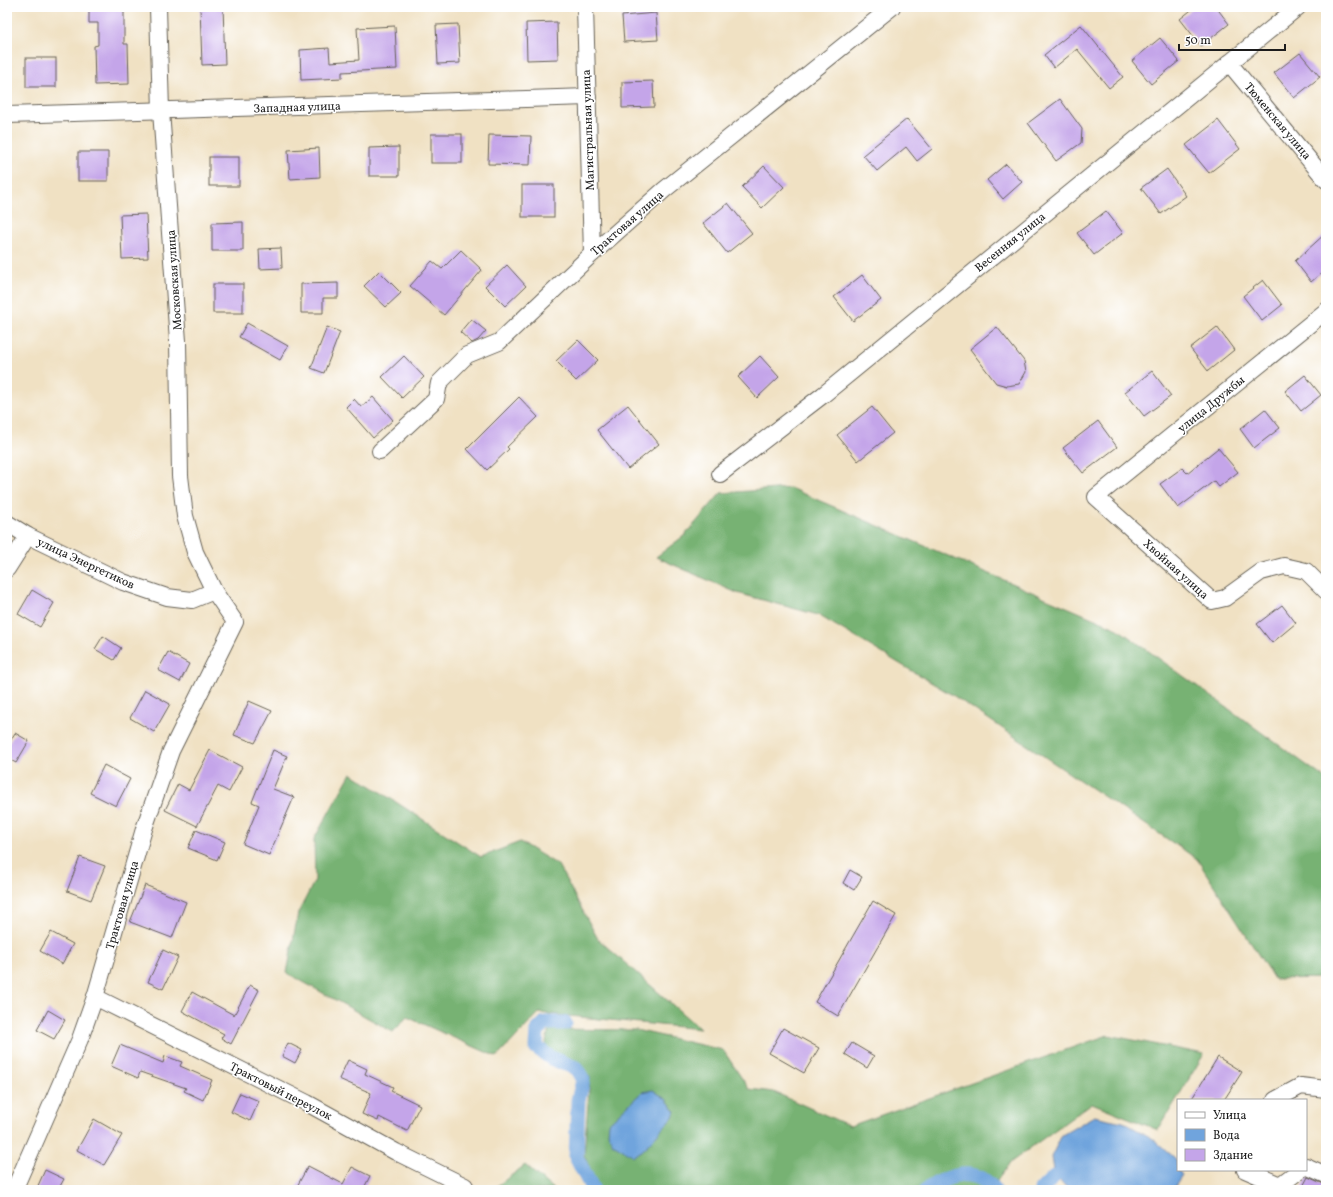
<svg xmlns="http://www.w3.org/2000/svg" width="1333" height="1197" viewBox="0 0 1333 1197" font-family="Vollkorn,serif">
  <rect width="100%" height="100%" fill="#fff"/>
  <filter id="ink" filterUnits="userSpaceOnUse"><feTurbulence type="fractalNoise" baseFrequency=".025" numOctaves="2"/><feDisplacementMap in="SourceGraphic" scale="8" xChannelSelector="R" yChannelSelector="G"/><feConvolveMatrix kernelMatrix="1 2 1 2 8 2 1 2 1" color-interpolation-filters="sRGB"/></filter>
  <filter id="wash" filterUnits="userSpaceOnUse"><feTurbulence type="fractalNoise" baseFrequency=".012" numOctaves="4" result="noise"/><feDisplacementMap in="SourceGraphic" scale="16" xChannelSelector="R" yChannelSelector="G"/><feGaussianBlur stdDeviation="0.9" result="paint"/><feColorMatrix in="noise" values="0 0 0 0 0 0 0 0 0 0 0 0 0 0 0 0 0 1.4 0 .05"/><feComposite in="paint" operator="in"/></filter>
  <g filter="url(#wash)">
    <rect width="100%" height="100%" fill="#f0e1c3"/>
    <g fill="#77b273" stroke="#4a6748">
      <polygon points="790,488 1118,629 1326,779 1326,978 1274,979 1197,859 954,696 818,615 737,593 656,557 685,535 721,493"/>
      <polygon points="351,773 481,857 520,842 558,865 598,939 700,1029 539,1013 497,1057 407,1017 393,1032 287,973 298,913 315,880 314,839"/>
      <polygon points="549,1029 636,1030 723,1050 749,1089 774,1092 850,1126 1108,1035 1204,1054 1158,1130 1092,1103 1011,1162 990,1190 599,1190 584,1155 590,1077 545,1046"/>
      <polygon points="525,1165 554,1190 492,1190"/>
    </g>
    <g fill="#70a4dd" stroke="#46607c">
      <polygon points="653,1090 666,1099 675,1111 673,1117 642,1151 633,1156 613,1144 608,1133 609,1123 642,1092"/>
      <polygon points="1094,1116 1123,1122 1152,1138 1176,1159 1178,1170 1182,1175 1172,1190 1072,1190 1054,1177 1051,1157 1062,1135"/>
    </g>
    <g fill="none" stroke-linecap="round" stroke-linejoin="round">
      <g stroke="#70a4dd" stroke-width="15">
        <polyline points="565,1023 545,1023 537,1031 536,1047 551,1058 576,1068 583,1080 578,1100 576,1157 593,1190"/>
        <path d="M926,1190c22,-15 50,-25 68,0"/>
        <polyline points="1041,1190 1054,1177"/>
      </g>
    </g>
    <g id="blocks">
      <g fill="#c4a5e9">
        <polygon points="89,7 124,7 124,44 128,44 129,84 95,85 94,46 98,45 98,23 89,23"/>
        <polygon points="200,7 223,7 225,64 202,65"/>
        <polygon points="1195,7 1216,7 1229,24 1201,46 1180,19"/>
        <polygon points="656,13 658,40 624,42 622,16"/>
        <polygon points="557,22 558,59 527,60 526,23"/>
        <polygon points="458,24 460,63 438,64 436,25"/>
        <polygon points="1081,25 1123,77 1109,88 1077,49 1054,68 1044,55"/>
        <polygon points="395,26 397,69 342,72 342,78 301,80 300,50 329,48 330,62 359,60 357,28"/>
        <polygon points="1160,38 1179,61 1151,84 1132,61"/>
        <polygon points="1300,53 1320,77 1294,98 1274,73"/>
        <rect x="26" y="58" width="30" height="29"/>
        <polygon points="653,81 654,107 622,108 622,82"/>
        <polygon points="1060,99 1082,129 1081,143 1056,161 1028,123"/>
        <polygon points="907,119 932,149 917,161 906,147 877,171 863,155"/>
        <polygon points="1218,120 1240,149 1209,173 1186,145"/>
        <rect x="431" y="134" width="31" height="29"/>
        <polygon points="489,135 531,136 530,165 488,164"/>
        <polygon points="399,147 399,176 369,176 369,148"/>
        <polygon points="319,148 320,177 290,179 288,150"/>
        <rect x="78" y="152" width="30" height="29"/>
        <rect x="209" y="157" width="30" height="29"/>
        <polygon points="1006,164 1022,182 1003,199 987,180"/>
        <polygon points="764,166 784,187 762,208 742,187"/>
        <polygon points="1167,169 1186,196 1161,214 1141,188"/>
        <rect x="522" y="185" width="32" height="32"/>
        <polygon points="728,203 752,233 727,253 703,223"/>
        <polygon points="1106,211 1123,233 1094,255 1077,233"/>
        <polygon points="146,214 148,258 122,259 120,215"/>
        <polygon points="243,222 243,251 212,251 212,223"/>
        <polygon points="1326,233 1326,269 1311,282 1295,261"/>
        <polygon points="281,248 282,268 260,269 259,249"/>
        <polygon points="461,250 482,270 444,315 410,286 432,261 442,269"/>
        <polygon points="507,265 526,286 505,306 485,286"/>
        <polygon points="379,271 401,293 386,307 364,286"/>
        <polygon points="862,275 881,300 853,321 834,297"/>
        <polygon points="1263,280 1282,305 1262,321 1243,296"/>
        <polygon points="338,283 338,298 323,298 323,313 301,313 301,284"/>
        <rect x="213" y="284" width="30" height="29"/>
        <polygon points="471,319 486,331 478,340 472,343 460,332"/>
        <polygon points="247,323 288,346 280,360 239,337"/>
        <polygon points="327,327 340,332 324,373 311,368"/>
        <polygon points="997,327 1024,361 1026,372 1019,384 1007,386 996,383 970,349"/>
        <polygon points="1217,327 1234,350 1208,371 1190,348"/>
        <polygon points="578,340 598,360 576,381 556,361"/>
        <polygon points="404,356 424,377 402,398 382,377"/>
        <polygon points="760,356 779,377 757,398 738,377"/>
        <polygon points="1152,371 1171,396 1144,416 1125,392"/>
        <polygon points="1305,375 1321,395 1301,411 1285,391"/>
        <polygon points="373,397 393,420 373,438 346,407 354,399 361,407"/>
        <polygon points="519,397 538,417 507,447 509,449 487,470 467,449"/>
        <polygon points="628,405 659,444 628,469 597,430"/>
        <polygon points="872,407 893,433 858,461 837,435"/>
        <polygon points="1265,409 1280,428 1254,448 1240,429"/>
        <polygon points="1098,421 1117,447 1083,473 1063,448"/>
        <polygon points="1218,448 1238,472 1219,487 1214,481 1178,508 1160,484 1182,468 1187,473"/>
        <polygon points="32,590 54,603 40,627 18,614"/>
        <polygon points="1282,605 1296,623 1272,643 1257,624"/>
        <polygon points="103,636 121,648 114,660 95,649"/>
        <polygon points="168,652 189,664 180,682 158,670"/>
        <polygon points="145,690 170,704 154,732 130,718"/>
        <polygon points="249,701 272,711 255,743 234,735"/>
        <polygon points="15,733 29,741 16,763 7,758 7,746"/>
        <polygon points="210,750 242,767 229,792 218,786 197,826 165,810 178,784 189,790"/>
        <polygon points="273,750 287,756 273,789 294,797 269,855 243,844 259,805 252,802"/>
        <polygon points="104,765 130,779 116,806 90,793"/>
        <polygon points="196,830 225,842 217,860 188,848"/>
        <polygon points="80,857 105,866 91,900 67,891"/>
        <polygon points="850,870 862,877 854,890 843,883"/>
        <polygon points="145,885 186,902 172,938 130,922"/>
        <polygon points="873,901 896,915 838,1016 815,1002"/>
        <polygon points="51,932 73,944 62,964 40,951"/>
        <polygon points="163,950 178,957 163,989 148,982"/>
        <polygon points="250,985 259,990 231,1044 221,1038 224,1034 182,1011 192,992 234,1015"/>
        <polygon points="48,1010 65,1020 54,1039 37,1030"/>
        <polygon points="783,1028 819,1048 804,1073 769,1053"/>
        <polygon points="288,1043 302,1050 295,1063 282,1056"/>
        <polygon points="852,1043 874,1056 867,1068 845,1054"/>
        <polygon points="120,1045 163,1063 165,1056 182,1062 180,1066 212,1080 203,1100 184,1091 186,1088 140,1072 138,1078 111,1066"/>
        <polygon points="1218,1057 1242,1072 1224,1100 1191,1100"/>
        <polygon points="348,1060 367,1069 365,1074 393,1087 391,1091 420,1105 407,1131 379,1117 378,1121 362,1114 371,1093 339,1079"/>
        <polygon points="240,1093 259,1101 250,1121 231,1112"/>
        <polygon points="94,1119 122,1135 104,1165 77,1150"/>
        <polygon points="308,1166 343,1184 352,1167 370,1176 363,1190 295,1190"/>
        <polygon points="45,1170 64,1179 58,1190 36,1190"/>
        <polygon points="1308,1177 1326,1185 1326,1190 1301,1190"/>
      </g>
    </g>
  </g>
  <g filter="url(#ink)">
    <use href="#blocks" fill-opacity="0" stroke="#666156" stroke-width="1"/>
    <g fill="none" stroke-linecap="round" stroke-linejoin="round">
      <g stroke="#666156" stroke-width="18">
        <g id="street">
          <polyline points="585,7 592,254"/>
          <polyline points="1229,63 1326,180"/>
          <polyline points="7,115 588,97"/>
          <polyline points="1326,311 1096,497 1212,601 1225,598 1261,572 1284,566 1306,571 1326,591"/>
          <polyline points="380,451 436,399 439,383 467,355 499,342 592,254 664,190 892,7"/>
          <polyline points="720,474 823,395 1298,7"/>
          <polyline points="7,523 28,536 123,582 167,597 192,600 214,591"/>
          <polyline points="7,569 28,536"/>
          <polyline points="95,997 307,1103 396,1152 465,1186"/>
          <polyline points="1275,1100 1301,1086 1326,1089"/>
          <polyline points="1306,1166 1326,1175"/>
          <polyline points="1245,1170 1280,1185 1300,1170"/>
          <polyline points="14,1190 80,1039 95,997 144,829 171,751 235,622 214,591 195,552 185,516 180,476 178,341 161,111 158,7"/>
        </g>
      </g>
      <use href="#street" stroke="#fff" stroke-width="16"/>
    </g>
  </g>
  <g text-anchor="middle" stroke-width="3" stroke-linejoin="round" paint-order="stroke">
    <g font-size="12" fill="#1c1c1c" stroke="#fff">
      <text transform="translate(297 107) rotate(-2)" y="4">Западная улица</text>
      <text transform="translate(1278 121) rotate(50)" y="4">Тюменская улица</text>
      <text transform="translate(588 130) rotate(-92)" y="4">Магистральная улица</text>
      <text transform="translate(627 223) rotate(-41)" y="4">Трактовая улица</text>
      <text transform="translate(1010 242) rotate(-39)" y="4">Весенняя улица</text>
      <text transform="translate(174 280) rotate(-94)" y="4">Московская улица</text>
      <text transform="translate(1211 404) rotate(-39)" y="4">улица Дружбы</text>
      <text transform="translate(86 563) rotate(25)" y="4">улица Энергетиков</text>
      <text transform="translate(1176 569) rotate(42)" y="4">Хвойная улица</text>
      <text transform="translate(122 905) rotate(-74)" y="4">Трактовая улица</text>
      <text transform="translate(281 1091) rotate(27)" y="4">Трактовый переулок</text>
    </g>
  </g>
  <rect width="1333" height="1197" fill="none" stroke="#fff" stroke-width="24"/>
  <rect x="1177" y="1099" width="130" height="72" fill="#ffffff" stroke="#a4a4a4"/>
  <rect x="1185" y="1112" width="20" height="6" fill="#ffffff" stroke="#a4a4a4"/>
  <text x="1213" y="1119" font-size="12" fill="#1c1c1c">Улица</text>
  <rect x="1185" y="1129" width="20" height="12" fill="#70a4dd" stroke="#a4a4a4"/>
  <text x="1213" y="1139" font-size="12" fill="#1c1c1c">Вода</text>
  <rect x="1185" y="1149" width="20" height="12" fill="#c4a5e9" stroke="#a4a4a4"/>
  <text x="1213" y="1159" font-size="12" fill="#1c1c1c">Здание</text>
  <path d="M1179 44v6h106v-6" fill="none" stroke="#1c1c1c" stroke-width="2"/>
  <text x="1185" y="44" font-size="12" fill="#1c1c1c" stroke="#ffffff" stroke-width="3" paint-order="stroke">50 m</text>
</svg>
